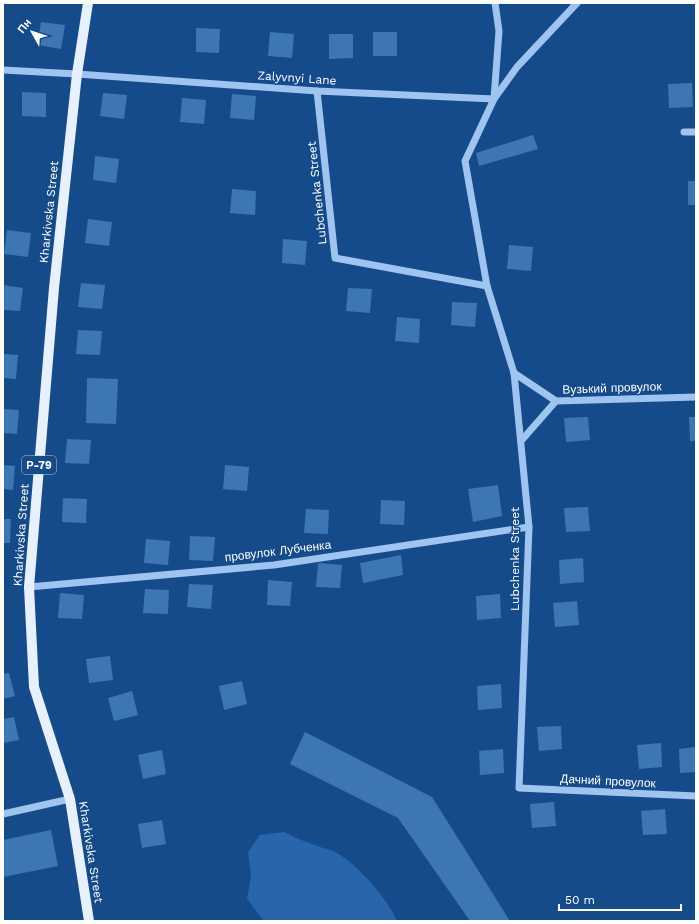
<svg xmlns="http://www.w3.org/2000/svg" width="699" height="924" viewBox="0 0 699 924" font-family="'Work Sans',sans-serif">
  <rect width="100%" height="100%" fill="#154b8b"/>
  <path fill="#2865aa" d="M284,832c8,3 15,8 23,10 8,4 18,6 26,9 22,10 55,48 64,70h-133l-17,-22 4,-24 -3,-23 12,-17z"/>
  <g fill="#3e75b4">
    <polygon points="41,22 65,25 61,49 37,45"/>
    <polygon points="196,28 220,29 219,53 196,52"/>
    <polygon points="270,32 294,34 292,58 268,56"/>
    <rect x="373" y="32" width="24" height="24"/>
    <polygon points="329,34 353,34 353,58 329,59"/>
    <polygon points="692,83 693,107 669,108 668,84"/>
    <polygon points="22,92 46,93 46,117 22,116"/>
    <polygon points="103,93 127,95 124,119 100,116"/>
    <polygon points="232,94 256,96 254,120 230,118"/>
    <polygon points="182,98 206,100 204,124 180,122"/>
    <polygon points="533,135 538,149 479,166 476,153"/>
    <polygon points="95,156 119,159 116,183 93,180"/>
    <rect x="688" y="181" width="8" height="24"/>
    <polygon points="232,189 256,191 255,215 230,213"/>
    <polygon points="88,219 112,222 109,246 85,243"/>
    <polygon points="7,230 31,233 28,257 4,254"/>
    <polygon points="283,239 307,241 305,265 282,263"/>
    <polygon points="509,245 533,247 531,271 507,269"/>
    <polygon points="81,283 105,285 102,309 78,307"/>
    <polygon points="3,285 23,288 20,311 3,310"/>
    <polygon points="348,288 372,289 370,313 346,311"/>
    <polygon points="452,302 477,303 475,327 451,325"/>
    <polygon points="397,317 420,319 419,343 395,341"/>
    <polygon points="78,330 102,331 100,355 76,354"/>
    <polygon points="3,354 18,355 16,379 3,378"/>
    <polygon points="87,378 118,379 116,424 86,423"/>
    <polygon points="3,409 19,410 17,434 3,433"/>
    <polygon points="588,417 590,440 566,442 564,418"/>
    <polygon points="689,417 696,417 696,441 690,441"/>
    <polygon points="67,439 91,440 89,464 65,463"/>
    <polygon points="3,465 15,466 13,490 3,489"/>
    <polygon points="225,465 249,467 247,491 223,489"/>
    <polygon points="498,485 502,516 473,522 468,489"/>
    <polygon points="63,498 87,499 86,523 62,522"/>
    <polygon points="381,500 405,501 404,525 380,524"/>
    <polygon points="588,507 590,531 566,532 564,508"/>
    <polygon points="306,509 329,510 328,534 304,533"/>
    <polygon points="3,519 11,519 10,543 3,543"/>
    <polygon points="190,536 215,537 213,561 189,560"/>
    <polygon points="146,539 170,541 168,565 144,563"/>
    <polygon points="401,555 403,575 363,583 360,563"/>
    <polygon points="583,558 584,582 560,584 559,560"/>
    <polygon points="318,563 342,565 340,588 316,587"/>
    <polygon points="268,580 292,582 290,606 267,605"/>
    <polygon points="189,584 213,585 211,609 187,607"/>
    <polygon points="145,589 169,590 168,614 143,613"/>
    <polygon points="60,593 84,595 82,619 58,618"/>
    <polygon points="500,594 501,618 477,620 476,596"/>
    <polygon points="577,601 579,625 555,627 553,603"/>
    <polygon points="110,656 113,680 89,683 86,659"/>
    <polygon points="9,673 15,696 3,699 3,674"/>
    <polygon points="242,681 247,704 224,710 219,686"/>
    <polygon points="501,684 502,708 478,710 477,686"/>
    <polygon points="132,691 138,715 114,721 108,698"/>
    <polygon points="14,717 19,740 3,743 3,719"/>
    <polygon points="561,726 562,749 539,751 537,727"/>
    <polygon points="305,732 432,797 510,921 470,921 398,818 290,764"/>
    <polygon points="661,743 662,767 639,769 637,745"/>
    <polygon points="696,747 696,772 680,773 679,749"/>
    <polygon points="503,749 504,773 480,775 479,751"/>
    <polygon points="162,750 166,774 143,779 138,755"/>
    <polygon points="554,802 556,826 532,828 530,804"/>
    <polygon points="665,809 667,834 643,835 641,811"/>
    <polygon points="162,820 166,844 142,848 138,824"/>
    <polygon points="51,830 58,866 3,877 3,840"/>
  </g>
  <g fill="none" stroke-linecap="round" stroke-linejoin="round">
    <g stroke="#9ec4ef" stroke-width="7">
      <polyline points="577,3 517,67 494,99 465,161 487,286 514,373 529,527 519,788 696,796"/>
      <polyline points="3,70 77,74 317,91 494,99 499,31 495,3"/>
      <polyline points="317,91 335,258 487,286"/>
      <polyline points="684,132 696,132"/>
      <polyline points="514,373 556,401 696,397"/>
      <polyline points="521,441 556,401"/>
      <polyline points="29,587 274,565 529,527"/>
      <polyline points="3,814 70,799"/>
    </g>
    <polyline stroke="#e6f0ff" stroke-width="10" points="88,3 77,74 54,288 29,587 34,687 70,799 89,921"/>
  </g>
  <g text-anchor="middle" stroke-width="3" stroke-linejoin="round" paint-order="stroke">
    <rect fill="#154b8b" stroke="#b9c9dc" stroke-width="1" x="22" y="456" width="34" height="18" rx="3"/>
    <g font-size="11" font-weight="bold" fill="#fff">
      <text x="39" y="469">Р-79</text>
    </g>
    <g font-size="12" fill="#fff" stroke="#154b8b">
      <text transform="translate(297 78) rotate(4)" y="4">Zalyvnyi Lane</text>
      <text transform="translate(317 193) rotate(-96)" y="4">Lubchenka Street</text>
      <text transform="translate(49 212) rotate(-84)" y="4">Kharkivska Street</text>
      <text transform="translate(612 388) rotate(-2)" y="4">Вузький провулок</text>
      <text transform="translate(21 535) rotate(-86)" y="4">Kharkivska Street</text>
      <text transform="translate(278 551) rotate(-7)" y="4">провулок Лубченка</text>
      <text transform="translate(515 559) rotate(-90)" y="4">Lubchenka Street</text>
      <text transform="translate(608 781) rotate(3)" y="4">Дачний провулок</text>
      <text transform="translate(91 852) rotate(81)" y="4">Kharkivska Street</text>
    </g>
  </g>
  <rect width="699" height="924" fill="none" stroke="#ffffff" stroke-width="8"/>
  <g transform="translate(32 32) rotate(309)" stroke="#154b8b" stroke-width="3" paint-order="stroke">
  <path d="M0-3L7 15L0 10L-7 15Z" fill="#ffffff"/>
  <text y="-6" font-size="11" font-weight="bold" text-anchor="middle" fill="#ffffff">Пн</text>
  </g>
  <path d="M559 904v6h122v-6" fill="none" stroke="#ffffff" stroke-width="2"/>
  <text x="565" y="904" font-size="12" fill="#ffffff" stroke="#154b8b" stroke-width="3" paint-order="stroke">50 m</text>
</svg>
